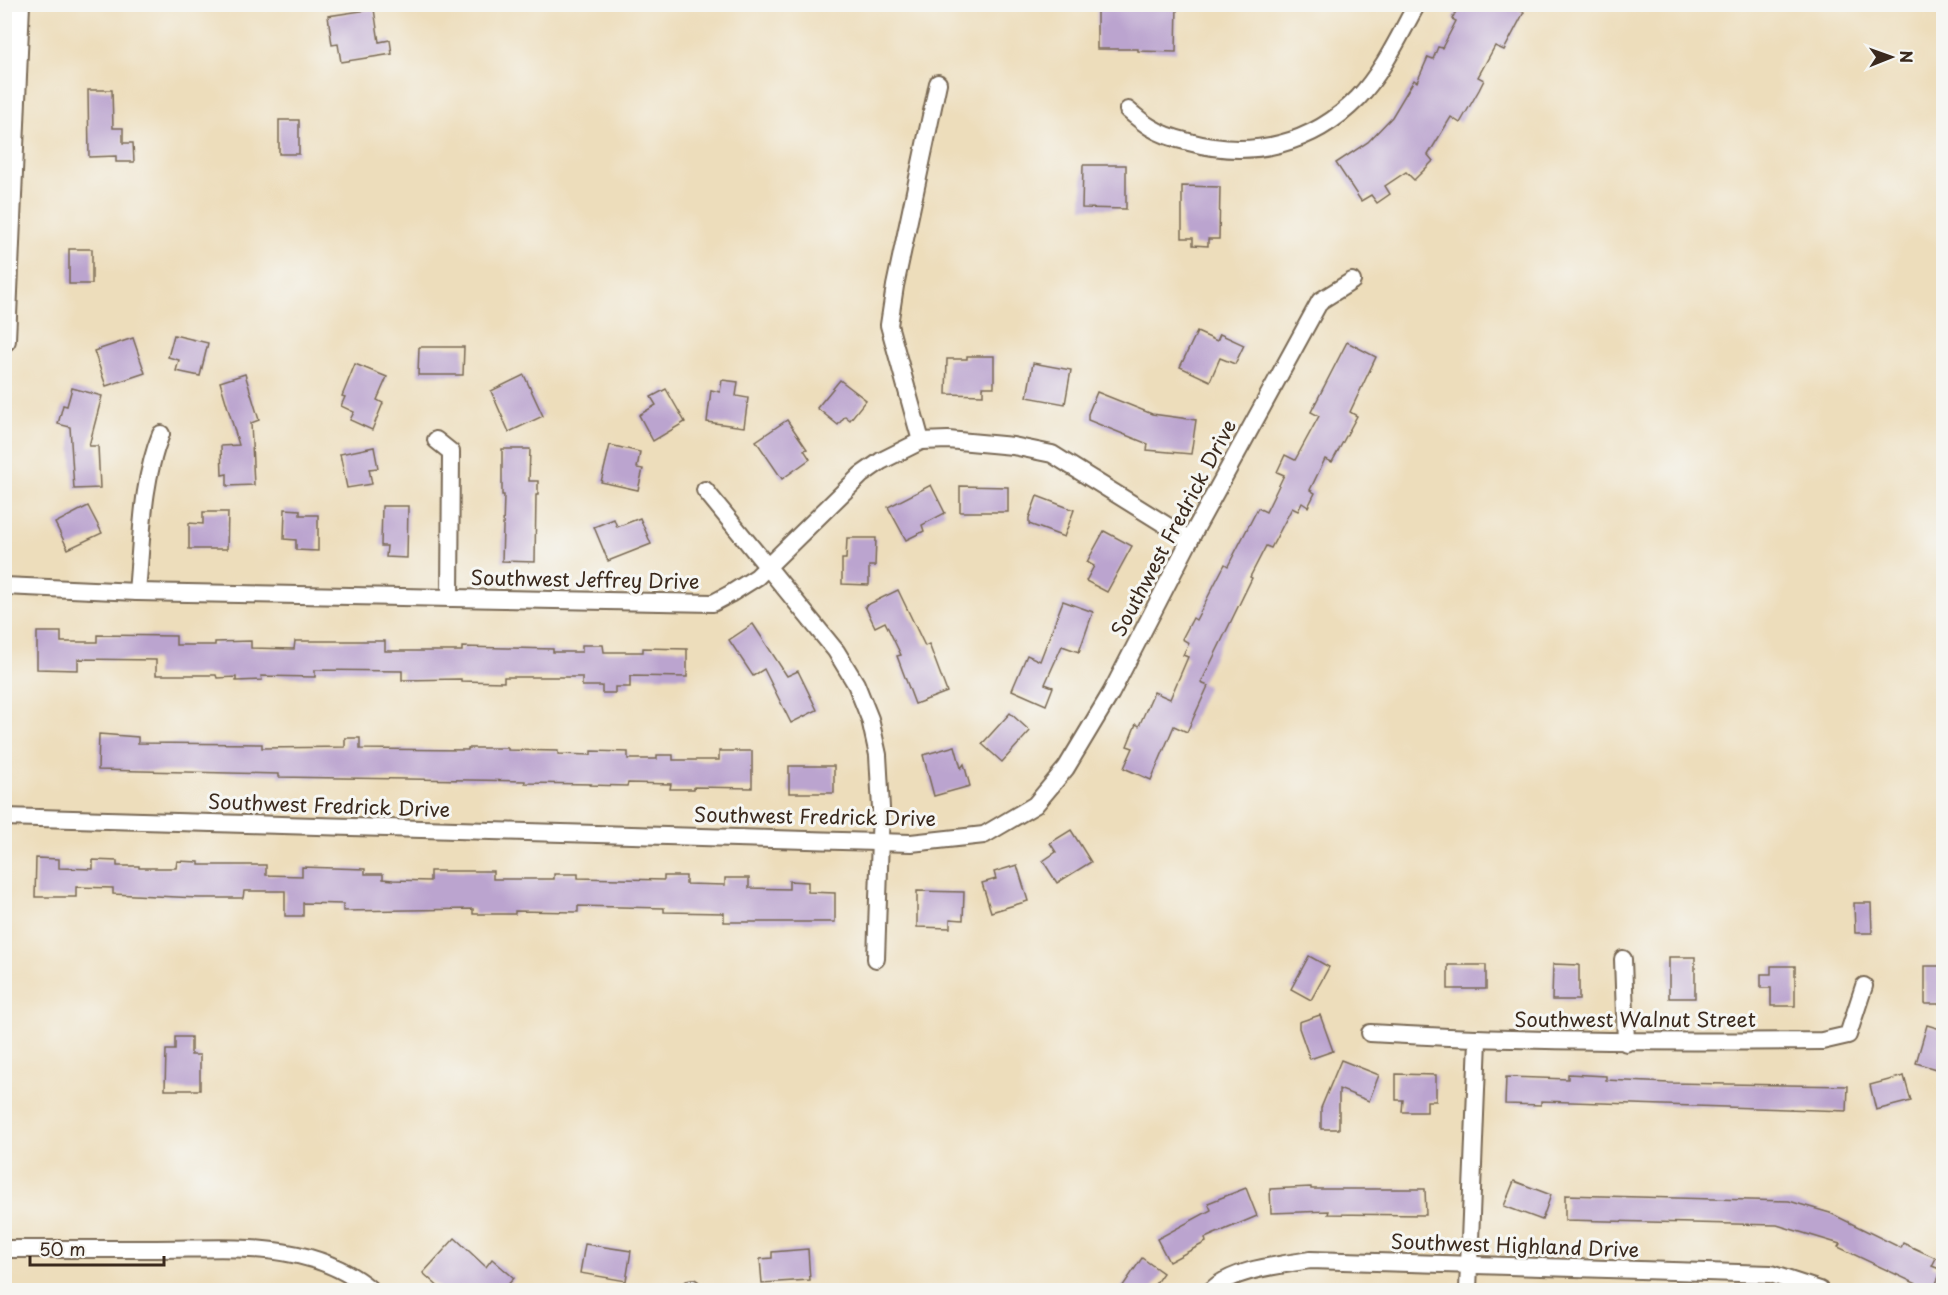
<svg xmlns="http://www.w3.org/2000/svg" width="1948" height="1295" viewBox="0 0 1948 1295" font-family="'Playpen Sans',sans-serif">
  <rect width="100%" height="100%" fill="#f6f6f2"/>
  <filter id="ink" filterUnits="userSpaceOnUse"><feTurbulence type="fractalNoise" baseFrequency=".0167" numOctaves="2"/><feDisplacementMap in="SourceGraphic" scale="12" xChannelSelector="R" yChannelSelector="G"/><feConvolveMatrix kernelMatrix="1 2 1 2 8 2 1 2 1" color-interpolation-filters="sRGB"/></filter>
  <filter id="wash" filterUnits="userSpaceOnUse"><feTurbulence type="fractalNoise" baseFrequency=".008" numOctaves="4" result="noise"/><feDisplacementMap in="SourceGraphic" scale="24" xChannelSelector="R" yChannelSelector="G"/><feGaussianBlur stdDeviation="1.35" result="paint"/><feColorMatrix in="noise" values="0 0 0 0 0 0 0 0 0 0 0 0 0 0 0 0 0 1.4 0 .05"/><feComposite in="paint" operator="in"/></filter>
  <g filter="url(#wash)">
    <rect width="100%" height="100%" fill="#edddbb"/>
    <g id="blocks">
      <g fill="#bba4cf">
        <polygon points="1097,4 1177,4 1176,52 1138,51 1138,49 1097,49"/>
        <polygon points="1460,4 1519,4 1517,9 1524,12 1504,50 1495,46 1478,77 1484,80 1479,90 1460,123 1451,117 1428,155 1433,161 1414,180 1406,172 1385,186 1390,194 1377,203 1371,195 1361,201 1336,163 1368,142 1392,117 1414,80 1417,82 1428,57 1433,59 1438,47 1442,48 1456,21 1452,19"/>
        <polygon points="374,9 379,42 390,40 392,54 341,62 338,44 332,45 328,16"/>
        <polygon points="88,90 112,90 113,128 123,128 123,143 133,143 134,162 116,162 116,156 89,157"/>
        <rect x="279" y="120" width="20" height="34"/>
        <polygon points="1083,165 1126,165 1126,209 1082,208"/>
        <polygon points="1182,186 1220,187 1219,239 1208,239 1208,246 1193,245 1193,238 1182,238"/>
        <rect x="69" y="249" width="23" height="35"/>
        <polygon points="1197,332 1217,341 1220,334 1244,345 1235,364 1220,358 1210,381 1180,367"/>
        <polygon points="174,335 208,343 200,376 176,371 179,360 168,357"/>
        <polygon points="133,338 145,373 106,386 94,351"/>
        <polygon points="1347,342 1376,357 1350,412 1357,416 1332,462 1325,459 1310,490 1315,493 1308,507 1302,503 1298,511 1292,508 1271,548 1266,546 1250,577 1252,578 1201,683 1208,686 1187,732 1174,726 1151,780 1124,768 1133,748 1127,746 1136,724 1139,726 1154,692 1170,699 1188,657 1183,655 1189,643 1182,639 1193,618 1196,620 1225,564 1228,566 1258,508 1266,512 1284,475 1277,472 1285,455 1295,460 1319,416 1311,412"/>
        <polygon points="419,347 464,347 463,375 418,375"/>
        <polygon points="967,356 994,356 994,387 983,387 983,395 946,394 947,359 967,359"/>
        <polygon points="1033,363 1071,370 1065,404 1027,397"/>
        <polygon points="355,364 387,377 377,400 383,403 372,430 350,420 354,412 341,406 345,397 342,396"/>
        <polygon points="245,374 259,420 251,423 254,485 227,486 227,474 222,475 221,446 239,445 220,382"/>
        <polygon points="524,375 543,416 509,432 491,391"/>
        <polygon points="722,380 738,382 736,396 748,398 744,427 707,422 711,390 720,392"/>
        <polygon points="840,380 866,400 850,420 845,416 838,425 817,408"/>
        <polygon points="72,388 102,396 89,446 98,446 100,488 74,489 70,427 58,424 63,405 67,406"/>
        <polygon points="666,389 685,422 653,441 639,415 656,405 651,397"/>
        <polygon points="1097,392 1152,414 1196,420 1191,454 1147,450 1148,444 1088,420 1088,414"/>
        <polygon points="787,420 807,449 804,450 810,459 782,479 756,441"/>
        <polygon points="610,445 640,452 637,468 643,469 638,490 601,482"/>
        <polygon points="374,447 378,468 369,469 372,484 347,488 340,454"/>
        <polygon points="502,449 530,449 529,481 538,481 538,495 536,495 535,562 502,561 504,495 502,495"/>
        <polygon points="931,485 945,513 922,525 924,531 906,540 888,507"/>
        <polygon points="960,486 1008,487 1008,512 960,512"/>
        <polygon points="1037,496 1074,510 1064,537 1029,524 1029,518"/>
        <polygon points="88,506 102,533 68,549 55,523"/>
        <polygon points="382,506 408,506 407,558 386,557 387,546 381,546"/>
        <polygon points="285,509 300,510 300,515 318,515 318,551 296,550 296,540 284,539"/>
        <polygon points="203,512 228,512 227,549 189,549 189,523 203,524"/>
        <polygon points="640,518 651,544 608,561 594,527 614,519 617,527"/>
        <polygon points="1104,531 1132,546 1107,592 1086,581 1094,566 1087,562"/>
        <polygon points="847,538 876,538 875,566 869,566 869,585 842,584 842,559 846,559"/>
        <polygon points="898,590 925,646 929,644 947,692 915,704 897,656 901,655 885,622 875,627 865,606"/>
        <polygon points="1063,601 1093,612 1079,652 1062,646 1045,684 1053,687 1046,705 1012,690 1027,655 1040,661"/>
        <polygon points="753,624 787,676 798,671 817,710 791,723 764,669 753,676 729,640"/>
        <polygon points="37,632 61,632 61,642 97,642 97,635 176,636 176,645 215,645 215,642 251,641 251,648 294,649 295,641 385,641 385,651 462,651 462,647 553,649 553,652 582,652 582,645 603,645 604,652 643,652 643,648 687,649 687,677 630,676 630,687 615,687 615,693 602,693 602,686 582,686 582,677 504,677 504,682 461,681 461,679 402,680 402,671 315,670 315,677 261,676 262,680 236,681 236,677 217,678 216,675 156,675 156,660 78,659 78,670 37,669"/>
        <polygon points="1010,713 1030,731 1002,762 982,744"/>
        <polygon points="99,734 138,737 138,743 262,744 262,748 345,747 345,738 360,738 360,749 468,750 468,748 508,748 508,750 558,751 558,754 591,755 591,751 628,752 628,759 657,759 657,755 673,755 673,760 719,760 719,751 752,751 752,788 694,787 694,789 670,789 671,784 628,783 627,786 590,785 591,784 525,783 525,781 279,777 279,774 98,770"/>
        <polygon points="955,746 961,768 964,764 970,786 934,796 923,755"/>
        <rect x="789" y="766" width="45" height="27"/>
        <polygon points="1071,830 1091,862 1057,883 1043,861 1056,852 1050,843"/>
        <polygon points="36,858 59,859 59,868 93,869 93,860 117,861 117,866 139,866 139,868 176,868 177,861 199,862 199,865 266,865 266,875 302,876 302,867 365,869 365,874 383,874 383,879 393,880 430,881 430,871 493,871 493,879 554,879 554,874 578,874 578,878 664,880 664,876 686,876 686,884 725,885 725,878 749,878 749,888 789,889 789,881 808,882 808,892 835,893 835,922 724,922 724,913 664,912 664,908 578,906 578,912 515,911 515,914 473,914 473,909 343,911 343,904 303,903 303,916 285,916 285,891 244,891 243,898 198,898 113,894 113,888 76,887 76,897 35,897"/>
        <polygon points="1017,865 1028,901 991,912 982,883 996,879 994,872"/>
        <polygon points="917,891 964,892 963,920 950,919 950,928 917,927"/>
        <polygon points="1854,903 1871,903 1872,933 1855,933"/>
        <polygon points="1309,956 1329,967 1311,1000 1291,989"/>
        <rect x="1669" y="957" width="26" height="41"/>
        <polygon points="1553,964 1579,965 1579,1000 1552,1000"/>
        <rect x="1448" y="965" width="38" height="24"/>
        <polygon points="1771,966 1795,966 1795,1006 1771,1006 1771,988 1761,988 1761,974 1771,974"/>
        <rect x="1925" y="966" width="19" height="38"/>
        <polygon points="1320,1015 1333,1051 1310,1059 1299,1028 1299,1022"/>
        <polygon points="1927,1025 1944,1030 1944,1057 1939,1070 1916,1063"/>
        <polygon points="175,1037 191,1037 191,1055 200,1055 200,1090 165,1090 166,1050 175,1050"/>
        <polygon points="1341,1060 1379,1075 1369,1101 1339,1089 1339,1129 1321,1129 1321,1108"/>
        <polygon points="1396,1074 1436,1075 1436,1101 1427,1101 1427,1112 1402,1112 1403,1100 1396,1100"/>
        <polygon points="1568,1074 1606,1076 1606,1080 1669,1083 1848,1086 1847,1111 1541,1101 1541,1105 1505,1104 1506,1077 1568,1079"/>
        <polygon points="1904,1076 1911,1101 1876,1110 1870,1085"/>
        <polygon points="1514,1181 1551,1195 1542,1220 1504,1206"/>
        <polygon points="1311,1187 1311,1189 1425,1189 1426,1215 1328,1214 1329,1211 1271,1213 1270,1189"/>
        <polygon points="1246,1188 1257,1216 1205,1238 1206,1242 1169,1262 1157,1239 1211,1210 1208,1203"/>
        <polygon points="1565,1195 1789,1201 1830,1213 1901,1248 1903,1243 1936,1258 1932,1266 1942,1270 1934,1288 1924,1284 1923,1287 1838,1247 1840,1244 1777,1225 1565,1220"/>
        <polygon points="455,1238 486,1267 492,1259 514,1278 503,1290 442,1290 423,1273"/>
        <polygon points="585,1244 631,1251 626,1281 580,1273"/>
        <polygon points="808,1249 810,1280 762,1283 760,1259 772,1258 772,1252"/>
        <polygon points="1142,1258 1163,1273 1151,1290 1120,1290"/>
      </g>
    </g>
  </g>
  <g filter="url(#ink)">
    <use href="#blocks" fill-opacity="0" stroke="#796955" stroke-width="1.5"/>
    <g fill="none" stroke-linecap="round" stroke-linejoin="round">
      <g stroke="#796955" stroke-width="20">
        <g id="minor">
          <path d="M1128,110c7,6 14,12 22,17 11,7 26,12 39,15 62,17 123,3 169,-44 25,-26 41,-62 59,-94"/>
          <polyline points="436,440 451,452 450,598"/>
          <polyline points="921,441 889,325 895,286 938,83"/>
          <polyline points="705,490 836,651 856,684 870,719 878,755 881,808 876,959"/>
          <polyline points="4,586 137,592 713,603 730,594 757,577 861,475 881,461 921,441 948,440 1013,446 1052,454 1190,540"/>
          <path d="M137,592c5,-52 4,-109 24,-158"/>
          <polyline points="4,817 911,843 984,835 1035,805 1066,768 1111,693 1196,528 1320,301 1352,281"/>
          <polyline points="1623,959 1626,1043"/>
          <path d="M1370,1033c151,9 301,9 452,8l26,-6 16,-49"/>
          <path d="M4,1249c51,0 101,0 152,0 74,0 155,-10 215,41"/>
          <polyline points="690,1290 692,1288"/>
          <path d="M1212,1290c20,-21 70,-25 98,-30l461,14 49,16"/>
          <polyline points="1468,1290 1478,1040"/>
        </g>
      </g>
      <g stroke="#796955" stroke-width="26">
        <polyline id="secondary" points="4,340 18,4"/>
      </g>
      <use href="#minor" stroke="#fff" stroke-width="16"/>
      <use href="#secondary" stroke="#fff" stroke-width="22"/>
    </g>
  </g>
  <g text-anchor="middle" stroke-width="6" stroke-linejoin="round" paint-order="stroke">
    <g font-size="20" fill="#3b2a1e" stroke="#f6f6f2">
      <text transform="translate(1174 528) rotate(-62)" y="7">Southwest Fredrick Drive</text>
      <text transform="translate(585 580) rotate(1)" y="7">Southwest Jeffrey Drive</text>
      <text transform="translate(329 806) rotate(2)" y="7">Southwest Fredrick Drive</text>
      <text transform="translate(815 817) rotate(1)" y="7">Southwest Fredrick Drive</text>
      <text x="1635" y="1027">Southwest Walnut Street</text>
      <text transform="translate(1515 1246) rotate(2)" y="7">Southwest Highland Drive</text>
    </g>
  </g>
  <rect width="1948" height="1295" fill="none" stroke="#f6f6f2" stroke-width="24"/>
  <g transform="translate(1891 57) rotate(89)" stroke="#f6f6f2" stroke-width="4.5" paint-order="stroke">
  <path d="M0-4.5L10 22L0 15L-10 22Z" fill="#3b2a1e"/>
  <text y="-9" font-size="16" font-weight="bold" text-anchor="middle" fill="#3b2a1e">N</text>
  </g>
  <path d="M30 1256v9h134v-9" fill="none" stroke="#3b2a1e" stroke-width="3"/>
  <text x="39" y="1256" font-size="18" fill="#3b2a1e" stroke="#f6f6f2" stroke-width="4.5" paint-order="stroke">50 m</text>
</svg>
